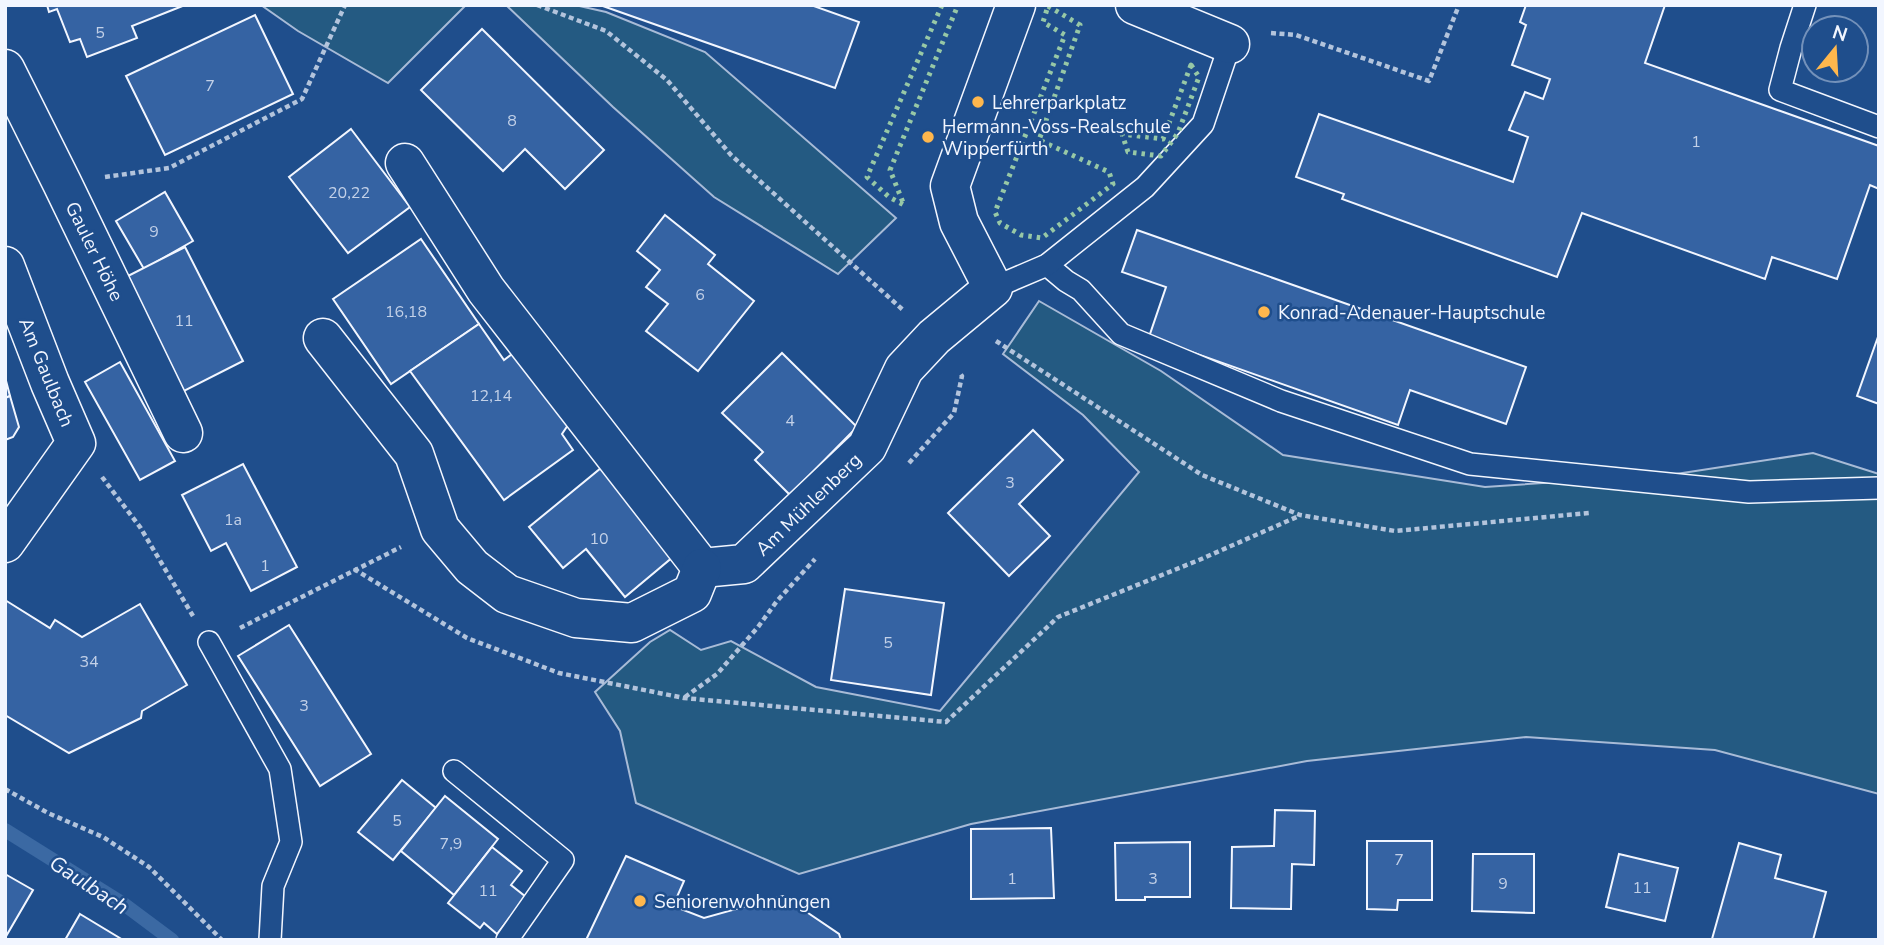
<svg xmlns="http://www.w3.org/2000/svg" width="1884" height="945" viewBox="0 0 1884 945" font-family="'Nunito Sans',sans-serif">
  <rect width="100%" height="100%" fill="#1f4e8c"/>
  <g fill="#245a82" stroke="#a8bbd7" stroke-width="2">
    <polygon points="261,5 466,5 388,83 298,31"/>
    <polygon points="506,5 575,5 606,12 705,52 896,218 838,274 714,197 613,107"/>
    <polygon points="1039,301 1161,371 1283,455 1485,487 1676,474 1813,453 1879,474 1879,794 1715,750 1526,737 1307,761 971,824 799,874 636,803 620,731 595,692 650,642 670,630 701,650 731,641 816,687 940,711 1139,472 1083,415 1003,354"/>
  </g>
  <g fill="none" stroke-linecap="round" stroke-linejoin="round">
    <polyline stroke="#3b69a3" stroke-width="14" points="5,830 125,905 172,940"/>
  </g>
  <g fill="#3563a3" stroke="#f2f6ff" stroke-width="2">
    <polygon points="47,5 185,5 132,26 137,38 87,57 80,39 70,42 57,9 49,12"/>
    <polygon points="600,5 811,5 859,22 835,88"/>
    <polygon points="1526,5 1665,5 1645,63 1879,146 1879,189 1870,185 1837,279 1772,257 1765,279 1582,213 1557,277 1342,199 1344,194 1296,177 1319,114 1513,182 1528,137 1509,130 1525,92 1543,99 1550,79 1512,65 1526,25 1520,22"/>
    <polygon points="255,15 293,94 165,155 126,76"/>
    <polygon points="482,29 604,150 565,189 525,149 503,171 421,90"/>
    <polygon points="351,129 410,207 348,253 289,177"/>
    <polygon points="165,192 193,241 144,269 116,221"/>
    <polygon points="665,215 715,255 708,264 754,301 698,371 646,331 668,304 646,287 660,270 637,251"/>
    <polygon points="1137,230 1526,367 1506,424 1410,390 1398,425 1149,337 1166,287 1122,272"/>
    <polygon points="421,239 479,324 391,384 333,299"/>
    <polygon points="185,247 243,361 182,392 124,278"/>
    <polygon points="479,324 504,360 519,349 572,419 562,434 573,450 504,500 410,371"/>
    <polygon points="1879,334 1879,404 1857,396"/>
    <polygon points="782,353 857,427 790,495 755,460 763,452 722,413"/>
    <polygon points="120,362 175,461 140,480 85,382"/>
    <polygon points="5,377 10,396 5,398"/>
    <polygon points="10,396 19,427 13,437 5,440 5,398"/>
    <polygon points="1033,430 1063,460 1019,504 1050,536 1009,576 948,513"/>
    <polygon points="243,464 297,567 251,591 226,543 211,551 182,495"/>
    <polygon points="601,468 674,556 625,597 586,549 563,568 529,527"/>
    <polygon points="845,589 944,603 931,695 831,680"/>
    <polygon points="5,600 50,628 55,620 82,637 140,604 187,685 142,711 141,718 69,753 5,715"/>
    <polygon points="289,625 371,754 320,786 238,656"/>
    <polygon points="402,780 436,808 393,860 358,832"/>
    <polygon points="445,796 498,839 454,895 401,851"/>
    <polygon points="1275,810 1315,811 1314,865 1292,864 1291,909 1231,908 1232,847 1274,846"/>
    <polygon points="1051,828 1054,898 971,899 971,829"/>
    <polygon points="1367,841 1432,841 1432,900 1398,900 1397,910 1367,909"/>
    <polygon points="1190,842 1190,897 1145,897 1145,900 1116,900 1115,843"/>
    <polygon points="1739,843 1781,855 1775,878 1826,892 1813,940 1712,939"/>
    <polygon points="492,847 522,871 511,885 526,897 497,934 484,923 480,928 448,903"/>
    <polygon points="1473,854 1534,854 1534,913 1472,911"/>
    <polygon points="1619,854 1678,868 1665,921 1606,907"/>
    <polygon points="626,856 684,881 673,906 704,918 783,896 839,934 841,940 586,940"/>
    <polygon points="5,874 33,890 5,938"/>
    <polygon points="80,914 123,940 65,940"/>
  </g>
  <g fill="none" stroke-linecap="round" stroke-linejoin="round">
    <g stroke="#f2f6ff" stroke-width="24">
      <g id="lane">
        <polyline points="1805,5 1791,48 1780,90 1879,127"/>
        <polyline points="1047,265 1066,281 1081,290 1121,334 1281,401 1470,464 1749,492 1879,488"/>
        <polyline points="993,288 1047,265 1145,187 1203,124 1230,44"/>
        <polyline points="209,642 280,769 291,842 273,886 270,940"/>
        <polyline points="454,771 563,860 507,940"/>
      </g>
    </g>
    <g stroke="#f2f6ff" stroke-width="41">
      <g id="street">
        <polyline points="1135,5 1230,44"/>
        <polyline points="5,69 62,183 183,433"/>
        <polyline points="405,163 486,290 702,568 744,564 867,447 904,369 934,337 993,288 959,222 950,186 1016,5"/>
        <polyline points="5,266 50,383 76,443 5,543"/>
        <polyline points="323,338 414,454 440,529 472,567 507,594 576,618 632,623 692,593 702,568"/>
      </g>
    </g>
    <g stroke="#b3c4dc" stroke-width="4.5" stroke-dasharray="5 3.5" stroke-linecap="butt">
      <polyline points="537,5 606,31 667,80 731,155 903,310"/>
      <polyline points="1271,33 1296,35 1429,81 1459,5"/>
      <polyline points="105,177 169,168 302,99 345,5"/>
      <polyline points="996,341 1202,475 1300,515 1395,531 1589,513"/>
      <polyline points="909,463 954,413 962,376 959,372"/>
      <polyline points="102,477 140,527 193,616"/>
      <polyline points="354,569 467,638 559,673 684,698 946,722 1058,617 1199,560 1299,516"/>
      <polyline points="240,628 401,547"/>
      <polyline points="685,697 717,674 758,627 777,601 815,559"/>
      <polyline points="5,789 48,813 103,837 149,867 222,940"/>
    </g>
    <use href="#lane" stroke="#1f4e8c" stroke-width="21"/>
    <use href="#street" stroke="#1f4e8c" stroke-width="38"/>
    <g stroke="#97c8a6" stroke-width="5" stroke-dasharray="3.5 5" stroke-linecap="butt">
      <polyline points="942,5 867,177 889,197 904,205 890,170 958,5"/>
      <polygon points="1048,6 1080,25 1039,140 1109,172 1113,184 1042,238 1021,235 1000,223 995,212 1065,35 1043,22"/>
      <polygon points="1191,65 1199,77 1178,133 1161,156 1128,152 1122,134 1163,139"/>
    </g>
  </g>
  <g fill="#ffb74d" stroke="#1f4e8c" stroke-width="2.5">
    <circle cx="978" cy="102" r="7"/>
    <circle cx="928" cy="137" r="7"/>
    <circle cx="1264" cy="312" r="7"/>
    <circle cx="640" cy="901" r="7"/>
  </g>
  <g text-anchor="middle" stroke-width="5" stroke-linejoin="round" paint-order="stroke">
    <g font-size="16" fill="#c3d1e8">
      <text x="100" y="38">5</text>
      <text x="210" y="91">7</text>
      <text x="512" y="126">8</text>
      <text x="1696" y="147">1</text>
      <text x="349" y="198">20,22</text>
      <text x="154" y="237">9</text>
      <text x="700" y="300">6</text>
      <text x="406" y="317">16,18</text>
      <text x="184" y="326">11</text>
      <text x="491" y="401">12,14</text>
      <text x="790" y="426">4</text>
      <text x="1010" y="488">3</text>
      <text x="233" y="525">1a</text>
      <text x="599" y="544">10</text>
      <text x="265" y="571">1</text>
      <text x="888" y="648">5</text>
      <text x="89" y="667">34</text>
      <text x="304" y="711">3</text>
      <text x="397" y="826">5</text>
      <text x="451" y="849">7,9</text>
      <text x="1399" y="865">7</text>
      <text x="1012" y="884">1</text>
      <text x="1153" y="884">3</text>
      <text x="1503" y="889">9</text>
      <text x="1642" y="893">11</text>
      <text x="488" y="896">11</text>
    </g>
    <g font-size="19" fill="#f2f6ff" stroke="#1f4e8c" text-anchor="start">
      <text x="992" y="109">Lehrerparkplatz</text>
      <text x="942" y="133">Hermann-Voss-Realschule<tspan x="942" dy="22">Wipperfürth</tspan></text>
      <text x="1278" y="319">Konrad-Adenauer-Hauptschule</text>
      <text x="654" y="908">Seniorenwohnungen</text>
    </g>
    <g font-size="19" fill="#f2f6ff" stroke="#1f4e8c">
      <text transform="translate(95 251) rotate(64)" y="7">Gauler Höhe</text>
      <text transform="translate(47 372) rotate(68)" y="7">Am Gaulbach</text>
      <text transform="translate(808 504) rotate(-44)" y="7">Am Mühlenberg</text>
    </g>
    <g font-size="21" font-style="italic" fill="#f2f6ff" stroke="#1f4e8c">
      <text transform="translate(89 885) rotate(33)" y="7">Gaulbach</text>
    </g>
  </g>
  <rect width="1884" height="945" fill="none" stroke="#f2f6ff" stroke-width="14"/>
  <g transform="translate(1835 49) rotate(18)"><circle r="33" fill="#1f4e8c" stroke="#7391ba" stroke-width="2"/>
  <path d="M0-5L12 26L0 18L-12 26Z" fill="#ffb74d"/>
  <text y="-10" font-size="19" font-weight="bold" text-anchor="middle" fill="#f2f6ff">N</text>
  </g>
</svg>
